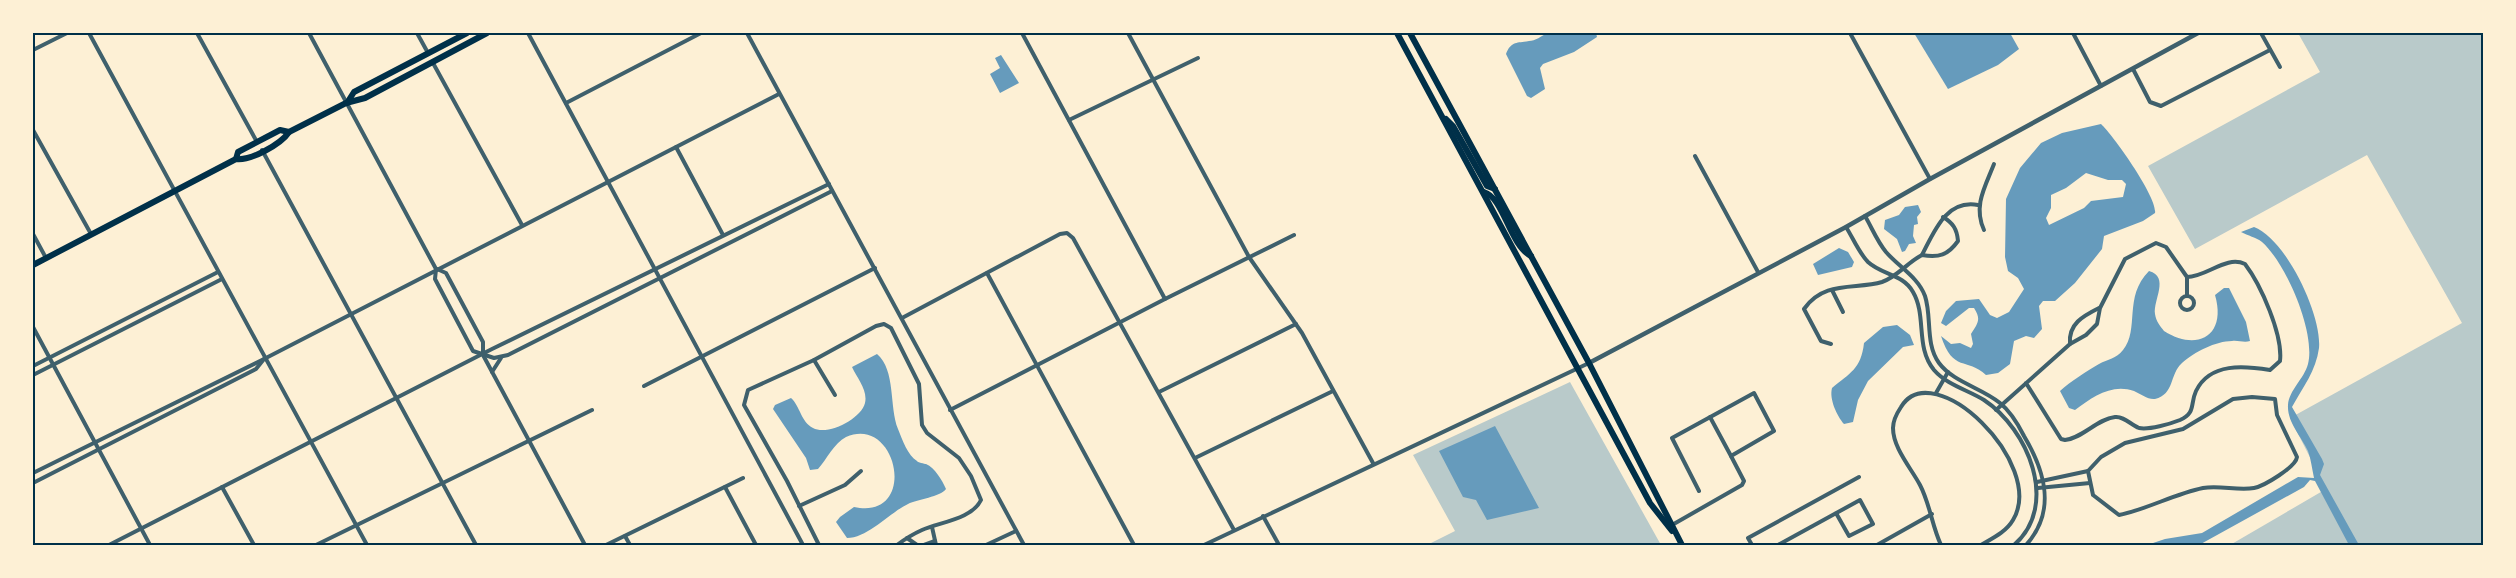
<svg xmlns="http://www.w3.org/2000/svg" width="2516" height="578" viewBox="0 0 2516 578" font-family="Overpass,sans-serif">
  <rect width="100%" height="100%" fill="#fdf0d5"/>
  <g fill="#b9caca">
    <polygon points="2298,33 2483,33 2483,545 2230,545 2326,489 2290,418 2462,323 2367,155 2195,249 2148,166 2320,72"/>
    <polygon points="1570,382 1661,545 1427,545 1455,531 1413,455"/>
  </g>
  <g fill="#669bbc" fill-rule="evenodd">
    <path d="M1547,33h49l1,4 -23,15 -31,12 -3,4 5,21 -14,9 -4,-2 -21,-42c5,-13 11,-11 23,-13 6,0 13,-5 18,-8z"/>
    <polygon points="1914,33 2010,33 2019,49 1998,65 1948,89"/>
    <polygon points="1001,55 1019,83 1000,93 990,74 1000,68 995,58"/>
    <path d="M2101,124c12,11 57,74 54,89l-12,8 -39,15 -2,13 -27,34 -20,18h-12l-4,5 3,23 -8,9 -8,-2 -12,5 -4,23 -12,9 -12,2c-19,-18 -33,-2 -45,-39l10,8 9,-1 11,5 2,-4 -2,-10c6,-10 11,-14 3,-26h-5l-23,18 -5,-3 5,-12 10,-10 23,-2 11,16 7,3 12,-6 15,-23 -6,-11 -10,-7 -3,-14 1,-58 14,-31 21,-25 21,-10zM2086,173l22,7h14l4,4 -3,13 -32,4 -7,7 -35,17 -3,-7 5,-10v-13l15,-7z"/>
    <polygon points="1918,205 1921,212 1917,217 1918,224 1914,225 1913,236 1916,243 1909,244 1905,251 1902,252 1897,239 1884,229 1885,220 1899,215 1905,207"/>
    <path d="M2254,227c32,12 68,88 65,121 -3,23 -16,39 -27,59l30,52 2,5 -4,11 39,70h-10l-34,-64 -5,-1 -6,7 -105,58h-52l18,-6 37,-6 96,-56 16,1c-2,-9 -3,-19 -6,-27 -7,-15 -21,-29 -20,-46 1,-15 16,-26 20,-41 8,-31 -22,-101 -46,-122 -6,-5 -14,-6 -21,-10z"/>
    <polygon points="1839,248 1848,252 1854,262 1852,267 1818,275 1813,264"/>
    <path d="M2149,271c21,6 4,29 6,43 1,7 5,12 9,17 33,21 63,5 51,-36l9,-7h5l17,34 4,19c-6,2 -12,-1 -18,0 -16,0 -38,11 -50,22 -13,12 -7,31 -27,36 -7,1 -14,-5 -21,-8 -22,-8 -42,6 -59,19l-6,-2 -9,-17c11,-10 27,-20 39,-27 9,-5 17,-5 24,-14 17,-21 0,-53 26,-79z"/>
    <path d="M1897,325l13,10 4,10 -11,2 -35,34 -10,19 -5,22 -9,2c-7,-8 -15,-25 -12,-36 18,-15 29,-19 32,-45l19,-16z"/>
    <path d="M877,354c19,16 12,53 21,75 4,10 10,27 19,32 0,1 8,3 9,3 9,4 16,16 20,25 -6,8 -28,10 -38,15 -19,9 -40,34 -61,34l-11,-16 4,-5 14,-10c65,14 44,-93 -8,-70 -12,6 -19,22 -28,32l-8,1 -4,-12 -33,-49 2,-4 16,-7c9,8 10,24 22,30 15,8 48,-9 52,-25 3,-13 -8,-25 -13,-36z"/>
    <polygon points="1495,426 1539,508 1487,520 1476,500 1463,497 1439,451"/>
  </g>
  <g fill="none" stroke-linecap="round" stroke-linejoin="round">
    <g stroke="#3f606c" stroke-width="4">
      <polyline points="89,33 367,545"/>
      <polyline points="197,33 257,142"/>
      <polyline points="309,33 436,269 435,279 473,351 494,358 508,355 832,191"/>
      <polyline points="417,33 428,53"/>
      <polyline points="528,33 803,545"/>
      <polyline points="747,33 1024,545"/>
      <polyline points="1022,33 1165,299"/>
      <polyline points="1128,33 1249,257 1302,333 1373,463"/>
      <polyline points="1850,33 1930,179"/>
      <polyline points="2073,33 2101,86"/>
      <polyline points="2261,33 2280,67"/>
      <polyline points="33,50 67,33"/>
      <polyline points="433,63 522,225"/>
      <polyline points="2133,69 2150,102 2161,106 2270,50"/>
      <polyline points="566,103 701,33"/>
      <polyline points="1069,120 1198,58"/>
      <polyline points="33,130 91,234"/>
      <polyline points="676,147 723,235"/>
      <polyline points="262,150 476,545"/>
      <polyline points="1695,156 1758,272"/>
      <path d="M1865,216c7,12 12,25 21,36 13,15 32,25 39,44 7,21 0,48 14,67 14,19 43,25 61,40 10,8 18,21 24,33 21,35 33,75 2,109"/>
      <path d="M1846,227c7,11 13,26 22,35 14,13 35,12 45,30 14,24 2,55 21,78 13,15 34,20 50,30 44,29 76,105 30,145"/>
      <path d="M1984,230c-11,-24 1,-43 10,-66"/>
      <polyline points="33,234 46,258"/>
      <path d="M1922,255c12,-23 24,-56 56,-50"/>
      <polyline points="437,269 446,273 483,342 483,355 585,545"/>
      <polyline points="987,273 1134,545"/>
      <polyline points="1832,290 1843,312"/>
      <circle cx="2187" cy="303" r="7"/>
      <polyline points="2187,296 2187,277"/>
      <polyline points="902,318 1060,234 1067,233 1073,238 1234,530"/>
      <polyline points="33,327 150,545"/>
      <path d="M1831,344l-10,-3 -17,-32c20,-29 52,-19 78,-27 15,-5 26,-20 40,-27 17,3 26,0 36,-14 -1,-12 -5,-18 -15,-24"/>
      <path d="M2070,344c-2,-20 13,-28 29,-36"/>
      <polyline points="814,360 835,395"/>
      <polyline points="33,366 218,272"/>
      <polyline points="492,372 501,358"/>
      <polyline points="33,375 222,279"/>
      <polyline points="644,386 875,268"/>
      <polyline points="1159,392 1296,324"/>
      <polyline points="1936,393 1948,372"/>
      <path d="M2252,397l23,2 2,16 20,42c-1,10 -33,29 -43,31 -16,3 -34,-3 -51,0 -29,6 -55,21 -84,27l-26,-20 -5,-24 13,-14 24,-14 58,-14 50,-30z"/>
      <polyline points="950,410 1165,299 1294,235"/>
      <path d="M1996,410l74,-66 16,-9 11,-11 3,-16 25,-49 31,-16 10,4 21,30c20,0 39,-22 58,-13 16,21 38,71 35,97l-10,9c-25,-4 -60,-8 -74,21 -6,13 0,22 -16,29 -10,4 -31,10 -41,8 -8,-3 -15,-12 -24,-11 -18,2 -32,21 -50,23l-4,-1 -35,-56"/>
      <polyline points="1710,417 1731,456"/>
      <polyline points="1195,458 1333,391"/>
      <polyline points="33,473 264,359 779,94"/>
      <polyline points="2037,482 2088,471"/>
      <polyline points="33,483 256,369 264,359"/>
      <polyline points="222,487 254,545"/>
      <polyline points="725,487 756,545"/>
      <polyline points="2038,488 2090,483"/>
      <polyline points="799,506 845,485 861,471"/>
      <polyline points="1263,516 1279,545"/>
      <polyline points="1672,525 1742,485 1744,481 1731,456 1774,431 1754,393 1672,438 1699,491"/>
      <polyline points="932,527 936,545"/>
      <polyline points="625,536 630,545"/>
      <polyline points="907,538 917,545"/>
      <polyline points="109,545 492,349 829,184"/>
      <polyline points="316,545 592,410"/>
      <polyline points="606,545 743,478"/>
      <path d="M819,545l-32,-64 -43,-76 4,-15 66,-30 62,-34 8,-2 7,4 28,56 3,41 5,8 32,25 12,18 10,24c-9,19 -41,22 -59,30 -9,4 -17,9 -25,15"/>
      <polyline points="924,545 935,541"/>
      <polyline points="986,545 1016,531"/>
      <polyline points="1204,545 1589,363"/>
      <polyline points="1752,545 1748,538 1859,477"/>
      <polyline points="1778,545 1860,500 1873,524 1849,536 1836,513"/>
      <polyline points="1877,545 1932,514"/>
      <path d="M1941,545c-9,-19 -11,-41 -21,-60 -9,-17 -27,-37 -27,-57 0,-8 4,-15 8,-21 32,-53 146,57 112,113 -7,12 -20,18 -32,25"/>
    </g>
    <polyline stroke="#3f606c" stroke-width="4.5" points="1589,363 1846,227 1930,179 2198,33"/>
    <g stroke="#003049" stroke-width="6">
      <polyline points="1397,33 1650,503 1672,531"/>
      <polyline points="1410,33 1589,363 1682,545"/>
      <polyline points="347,103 354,92 467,33"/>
      <polyline points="1446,119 1453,126 1487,186 1495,189"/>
      <polyline points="236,159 238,152 280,130 289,132"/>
      <path d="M1484,192c20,6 25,52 47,64"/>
      <path d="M33,265l203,-106c15,2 45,-15 53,-27l57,-29 19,-5 122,-65"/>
    </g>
  </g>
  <rect width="2516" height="578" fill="none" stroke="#fdf0d5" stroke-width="69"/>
  <rect x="34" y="34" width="2448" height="510" fill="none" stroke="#003049" stroke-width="2"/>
</svg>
